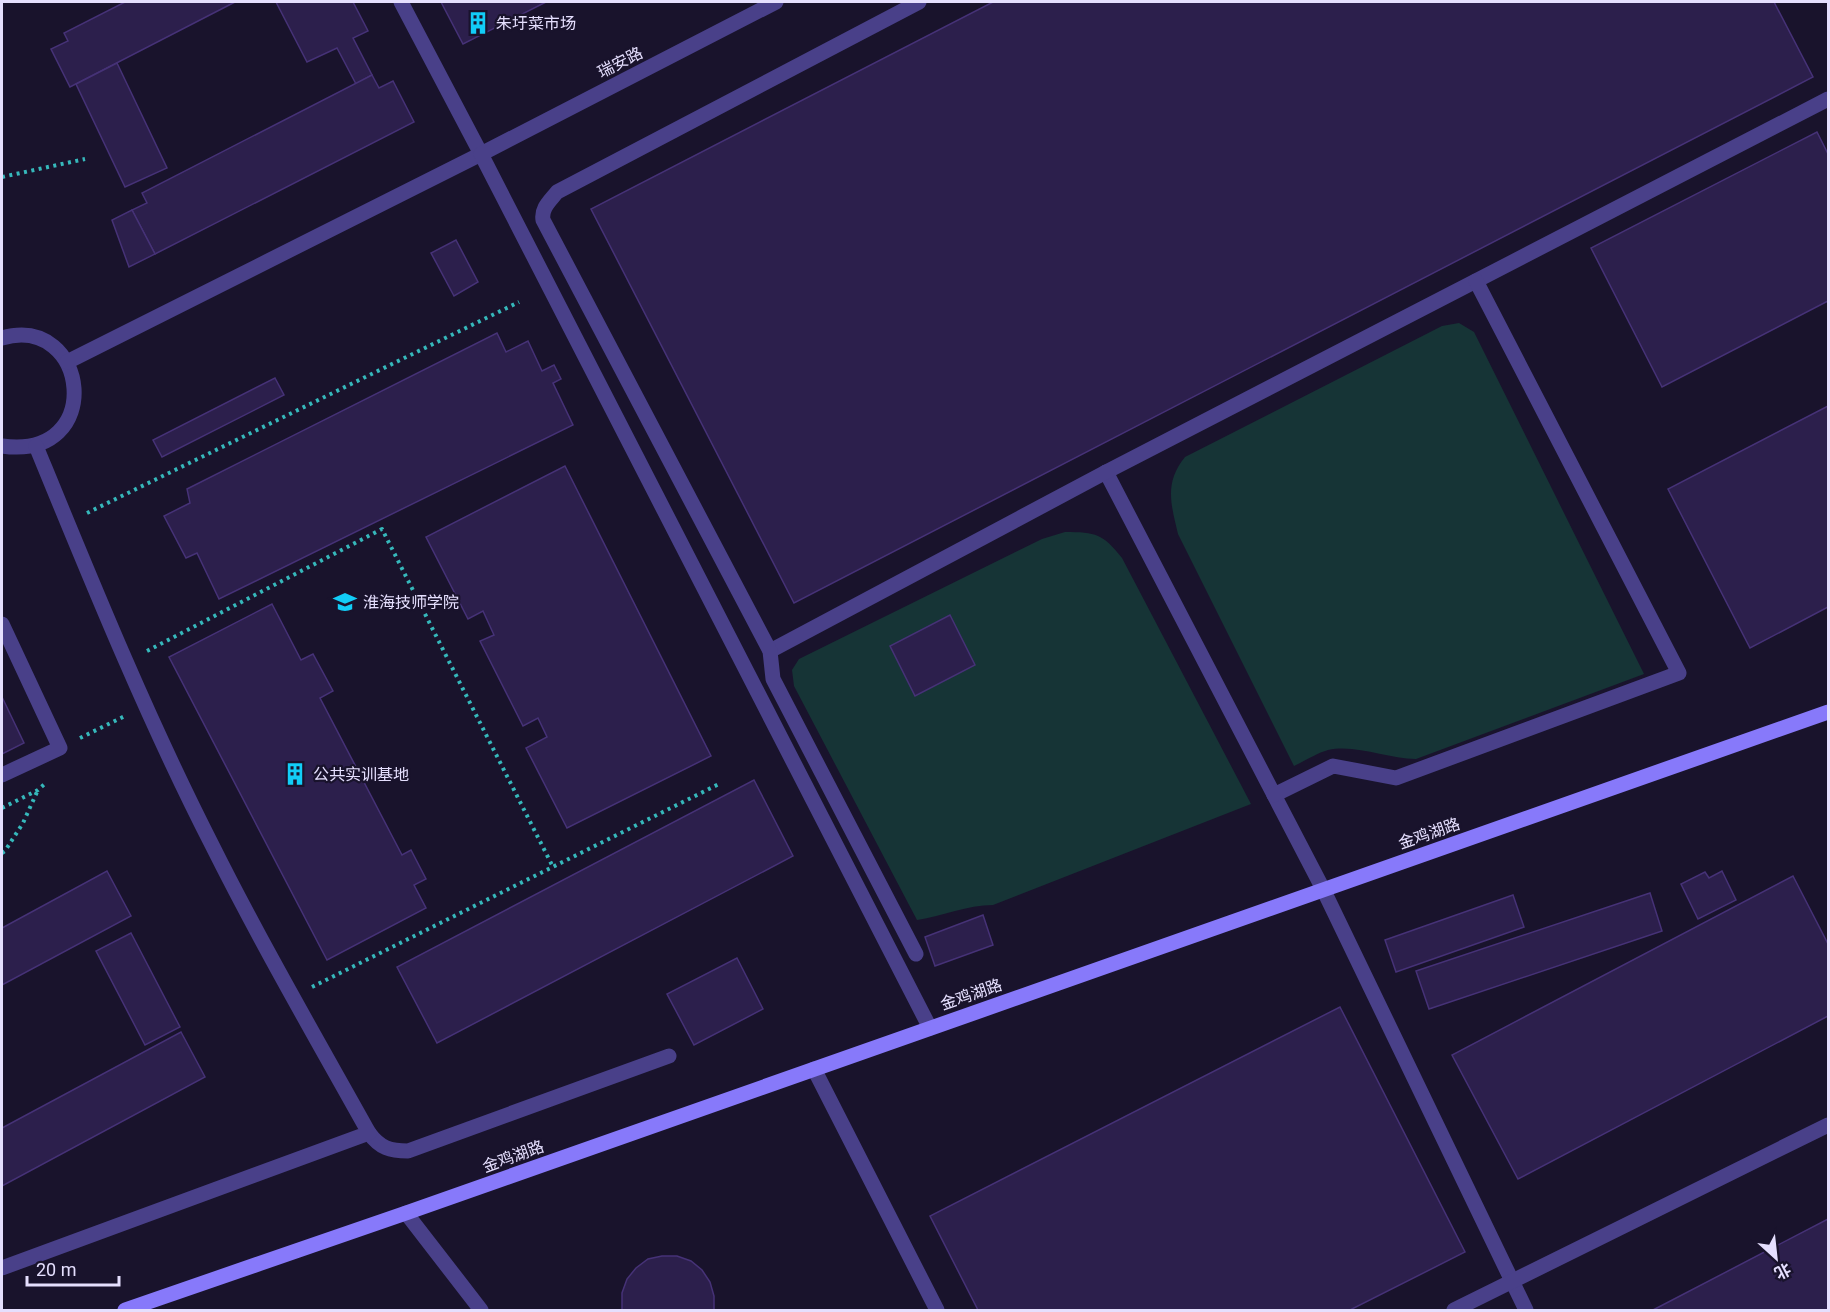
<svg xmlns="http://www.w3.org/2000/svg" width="1830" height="1312" viewBox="0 0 1830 1312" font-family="Roboto,'Noto Sans SC',sans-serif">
  <rect width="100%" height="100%" fill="#19132c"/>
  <g fill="#163436">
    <path d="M1459,323l15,9 170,342 -228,85c-29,0 -59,-15 -88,-9 -11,3 -23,11 -34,16l-116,-232c-7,-30 -14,-51 7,-77l257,-131z"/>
    <path d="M1065,532c31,0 38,2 57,26l129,246 -258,101c-26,0 -50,11 -76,15l-123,-234 -2,-16 7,-11 243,-120z"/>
  </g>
  <g fill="#2c1f4c" stroke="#463277" stroke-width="1.5">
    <polygon points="125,2 235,2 70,87 51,49 68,41 64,33"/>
    <polygon points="276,2 353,2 368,31 353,38 372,75 356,84 337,48 307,62"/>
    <polygon points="441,2 546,2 463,44"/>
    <polygon points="993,2 1774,2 1813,77 794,603 591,209"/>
    <polygon points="117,63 167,168 125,187 76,84"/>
    <polygon points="372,75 379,88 393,81 414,122 155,254 132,210 147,203 142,193"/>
    <polygon points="1817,132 1828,154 1828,301 1662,387 1591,248"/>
    <polygon points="132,210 155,254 129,267 112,220"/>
    <polygon points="456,240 478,282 454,296 431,253"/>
    <polygon points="497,333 506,352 528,341 542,371 554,365 561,379 553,383 573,425 219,599 197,553 186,558 164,516 190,503 187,489"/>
    <polygon points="275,378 284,395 162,457 153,440"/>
    <polygon points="1828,406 1828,607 1750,648 1668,489"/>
    <polygon points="565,466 711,756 567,828 526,748 547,737 538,718 523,726 480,641 494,635 483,611 468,619 426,537"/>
    <polygon points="272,604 301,660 313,654 333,691 320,698 402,855 411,850 426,879 414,885 426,908 327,960 169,657"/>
    <polygon points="950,615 975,665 915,696 890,646"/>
    <polygon points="2,697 24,743 2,754"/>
    <polygon points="754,780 793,856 437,1043 397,967"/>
    <polygon points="107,871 131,916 2,985 2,928"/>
    <polygon points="1722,871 1736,900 1698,919 1681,884 1705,872 1709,878"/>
    <polygon points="1793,876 1828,944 1828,1016 1518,1179 1452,1055"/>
    <polygon points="1650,893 1662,931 1429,1009 1416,971"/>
    <polygon points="1513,895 1524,927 1396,972 1385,940"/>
    <polygon points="983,915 993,945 935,966 925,937"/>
    <polygon points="131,933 180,1027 145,1045 96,951"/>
    <polygon points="737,958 763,1009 694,1045 667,994"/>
    <polygon points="1340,1007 1465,1252 1350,1310 978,1310 930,1216"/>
    <polygon points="181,1032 205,1077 2,1186 2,1128"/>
    <polygon points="1828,1219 1828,1310 1653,1310"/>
    <polygon points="662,1256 677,1256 691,1261 702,1270 710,1282 714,1296 714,1310 622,1310 622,1293 627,1279 636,1268 648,1259"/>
  </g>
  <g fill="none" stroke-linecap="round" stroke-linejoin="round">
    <g stroke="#36b8bb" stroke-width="4" stroke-dasharray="3 4.5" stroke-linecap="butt">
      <polyline points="2,177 85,159"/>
      <polyline points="87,513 519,302"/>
      <polyline points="147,651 382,529 553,867"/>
      <polyline points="80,738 127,715"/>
      <polyline points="2,808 38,790 47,782"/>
      <polyline points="2,853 5,851 23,823 37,792"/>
      <polyline points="312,987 721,783"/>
    </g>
    <g stroke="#494089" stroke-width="15">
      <path d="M2,338c87,-25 105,123 0,108"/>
      <polyline points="67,362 481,154 401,2"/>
      <polyline points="1106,472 1323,889 1526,1310"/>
      <polyline points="2,624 60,748 2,775"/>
      <polyline points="770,651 1106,472 1828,99"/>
      <polyline points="1274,795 1333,766 1396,778 1679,673 1476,281"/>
      <path d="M916,954l-143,-275 -3,-28 -227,-431c-2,-12 7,-19 14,-28l362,-190"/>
      <polyline points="814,1069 937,1310"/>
      <path d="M369,1133c11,15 21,18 39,18l261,-95"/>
      <polyline points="406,1213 481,1310"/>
      <path d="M2,1268l367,-135c-53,-95 -108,-190 -157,-288 -66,-129 -121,-265 -176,-399"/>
      <polyline points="1454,1310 1828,1125"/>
    </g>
    <polyline stroke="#494089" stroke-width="15" points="776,2 481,154 930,1028"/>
    <polyline stroke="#8779fa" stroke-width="15" points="125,1310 406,1213 1828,712"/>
  </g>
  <defs>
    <g id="building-bare" transform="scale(1.8)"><path d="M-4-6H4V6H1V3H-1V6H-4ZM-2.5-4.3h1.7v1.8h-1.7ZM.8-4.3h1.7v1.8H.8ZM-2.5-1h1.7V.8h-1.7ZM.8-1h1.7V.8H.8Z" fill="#12cdf7" stroke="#19132c" stroke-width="2.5" paint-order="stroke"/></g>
    <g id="school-bare" transform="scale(1.8)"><path d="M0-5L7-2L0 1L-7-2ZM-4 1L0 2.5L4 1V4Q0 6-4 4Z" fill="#12cdf7" stroke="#19132c" stroke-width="2.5" paint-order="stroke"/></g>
  </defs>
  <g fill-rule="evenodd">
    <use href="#building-bare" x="478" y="23"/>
    <use href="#school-bare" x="345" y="602"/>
    <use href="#building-bare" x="295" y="774"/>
  </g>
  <g text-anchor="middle" stroke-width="4.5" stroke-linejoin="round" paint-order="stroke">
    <g font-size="16" fill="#e5dffe" stroke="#19132c" text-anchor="start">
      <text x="496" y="29">朱圩菜市场</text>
      <text x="363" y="608">淮海技师学院</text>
      <text x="313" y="780">公共实训基地</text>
    </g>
    <g font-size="16" fill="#e5dffe" stroke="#19132c">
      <text transform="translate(620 62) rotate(-27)" y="6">瑞安路</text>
      <text transform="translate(1429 833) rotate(-19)" y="6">金鸡湖路</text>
      <text transform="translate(971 994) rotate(-19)" y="6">金鸡湖路</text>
      <text transform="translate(513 1156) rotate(-20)" y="6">金鸡湖路</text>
    </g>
  </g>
  <rect width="1830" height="1312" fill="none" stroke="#e5dffe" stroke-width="6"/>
  <g transform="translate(1776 1258) rotate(153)" stroke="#19132c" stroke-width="4.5" paint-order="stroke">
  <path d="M0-4.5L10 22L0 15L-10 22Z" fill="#e5dffe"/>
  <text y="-9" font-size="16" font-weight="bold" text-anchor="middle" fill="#e5dffe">北</text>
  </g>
  <path d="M27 1276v9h92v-9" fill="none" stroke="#e5dffe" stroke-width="3"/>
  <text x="36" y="1276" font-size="18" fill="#e5dffe" stroke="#19132c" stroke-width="4.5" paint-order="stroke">20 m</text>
</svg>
